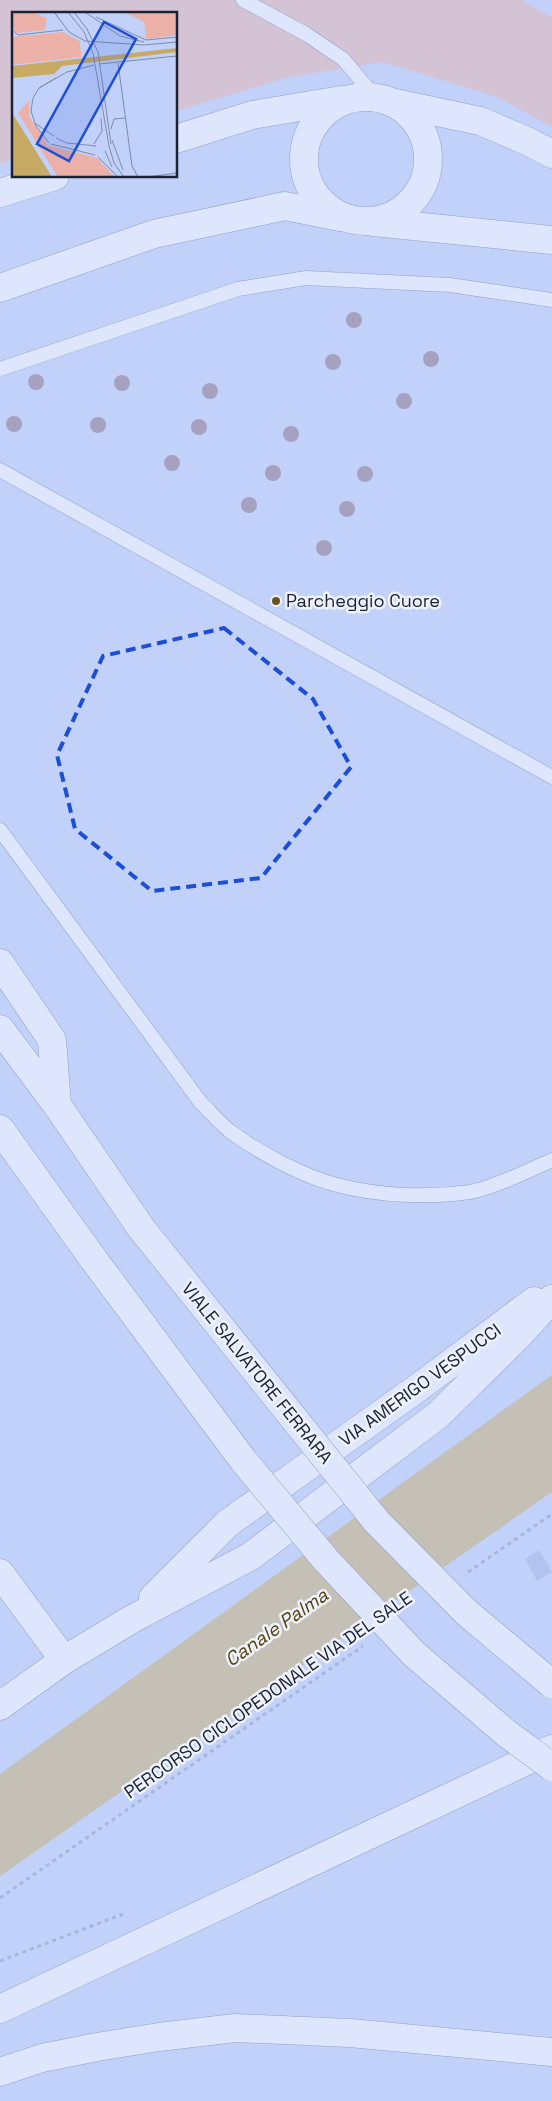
<svg xmlns="http://www.w3.org/2000/svg" width="552" height="2101" viewBox="0 0 552 2101" font-family="'Space Grotesk',sans-serif">
  <rect width="100%" height="100%" fill="#c1d1fa"/>
  <polygon fill="#ebb1a9" points="0,0 521,0 552,17 552,127 497,97 383,62 290,77 176,111 176,14 14,14 14,159 0,163"/>
  <polygon fill="#c7aa64" points="552,1375 552,1492 0,1876 0,1774"/>
  <polygon fill="#9eb1e2" points="539,1550 552,1572 537,1581 525,1559"/>
  <g fill="none" stroke-linecap="round" stroke-linejoin="round">
    <g stroke="#556692" stroke-width="15">
      <g id="service">
        <polyline points="243,0 306,34 343,59 375,97"/>
        <polyline points="0,369 238,289 306,278 450,285 552,300"/>
        <polyline points="0,470 552,777"/>
        <path d="M0,830l201,273c10,9 19,21 30,29 29,21 71,44 106,53 42,11 90,13 133,7 23,-4 60,-22 82,-32"/>
      </g>
    </g>
    <g stroke="#556692" stroke-width="29">
      <g id="minor">
        <circle cx="366" cy="159" r="62"/>
        <polyline points="395,103 480,121 527,141 552,154"/>
        <polyline points="176,139 252,115 341,100"/>
        <polyline points="0,193 55,176"/>
        <polyline points="373,222 552,240"/>
        <polyline points="0,288 154,234 285,206 340,217"/>
        <polyline points="0,1573 64,1660"/>
        <polyline points="153,1598 228,1523 419,1387 534,1301"/>
        <polyline points="0,1706 64,1660 132,1619 251,1556 438,1415 516,1338 552,1299"/>
      </g>
    </g>
    <g stroke="#556692" stroke-width="29">
      <g id="trunk">
        <polyline points="0,963 52,1040 57,1105"/>
        <polyline points="0,1029 57,1105 141,1228"/>
        <polyline points="0,1129 94,1260"/>
        <polyline points="0,2009 552,1749"/>
        <polyline points="0,2072 42,2058 97,2047 159,2037 235,2028 350,2033 552,2052"/>
      </g>
    </g>
    <g stroke="#8996b7" stroke-width="3" stroke-dasharray="4 4" stroke-linecap="butt">
      <polyline points="468,1572 552,1514"/>
      <polyline points="0,1898 363,1646"/>
      <polyline points="0,1961 123,1914"/>
    </g>
    <use href="#service" stroke="#fff" stroke-width="14"/>
    <use href="#minor" stroke="#fff" stroke-width="28"/>
    <use href="#trunk" stroke="#fff" stroke-width="28"/>
    <g stroke="#556692" stroke-width="29" stroke-linecap="butt">
      <g id="trunk-bridge">
        <polyline points="141,1228 377,1522 467,1613 552,1684"/>
        <polyline points="94,1260 243,1460 326,1560 414,1654 506,1733 552,1767"/>
      </g>
    </g>
    <use href="#trunk-bridge" stroke="#fff" stroke-width="28"/>
  </g>
  <g fill="#846677">
    <circle cx="354" cy="320" r="8"/>
    <circle cx="431" cy="359" r="8"/>
    <circle cx="333" cy="362" r="8"/>
    <circle cx="36" cy="382" r="8"/>
    <circle cx="122" cy="383" r="8"/>
    <circle cx="210" cy="391" r="8"/>
    <circle cx="404" cy="401" r="8"/>
    <circle cx="14" cy="424" r="8"/>
    <circle cx="98" cy="425" r="8"/>
    <circle cx="199" cy="427" r="8"/>
    <circle cx="291" cy="434" r="8"/>
    <circle cx="172" cy="463" r="8"/>
    <circle cx="273" cy="473" r="8"/>
    <circle cx="365" cy="474" r="8"/>
    <circle cx="249" cy="505" r="8"/>
    <circle cx="347" cy="509" r="8"/>
    <circle cx="324" cy="548" r="8"/>
  </g>
  <path d="M0 0H552V2101H0ZM224,628l89,71 38,68 -90,111 -109,13 -77,-62 -18,-74 46,-99z" fill="#c1d1fa" fill-opacity=".55" fill-rule="evenodd"/>
  <path fill="none" stroke="#1d4ed8" stroke-width="4" stroke-dasharray="10 6" stroke-linejoin="round" d="M224,628l89,71 38,68 -90,111 -109,13 -77,-62 -18,-74 46,-99z"/>
  <circle fill="#665321" stroke="#eef2fd" stroke-width="2" cx="276" cy="601" r="5"/>
  <g text-anchor="middle" stroke-width="5" stroke-linejoin="round" paint-order="stroke">
    <g font-size="18" fill="#1b2234" stroke="#eef2fd" text-anchor="start">
      <text x="286" y="607">Parcheggio Cuore</text>
    </g>
    <g font-size="18" fill="#1b2234" stroke="#eef2fd">
      <text transform="translate(257 1373) rotate(51)" y="6">VIALE SALVATORE FERRARA</text>
      <text transform="translate(420 1385) rotate(-36)" y="6">VIA AMERIGO VESPUCCI</text>
      <text transform="translate(268 1695) rotate(-35)" y="6">PERCORSO CICLOPEDONALE VIA DEL SALE</text>
    </g>
    <g font-size="19" font-style="italic" fill="#554106" stroke="#eef2fd">
      <text transform="translate(276 1627) rotate(-35)" y="7">Canale Palma</text>
    </g>
  </g>
  <g transform="translate(12 12)">
    <rect width="165" height="165" fill="#c1d1fa"/>
    <path d="M0,0l22,1 13,5 -2,12 -28,3 -5,-7zM112,0h53v23l-31,4 -2,-17zM51,20l17,9 1,16 -69,8v-28zM17,89v15l19,29 49,13 18,19h-57l-40,-64z" fill="#ebb1a9"/>
    <path d="M165,36v4l-115,14 -8,8 -42,4v-12zM0,103l2,1 38,61h-40z" fill="#c7aa64"/>
    <path fill="none" stroke="#7f8bab" stroke-width="1" d="M42,0l15,20 16,9 59,4 33,-3M56,0l16,20 9,21 16,93 5,17 10,14M62,0l13,17 11,23 13,92M73,0l35,24 24,6M84,5l50,23 31,-3M0,17l6,6 45,-5M106,51l14,103 6,11M87,52l78,-8M44,66l-17,10 28,-16 27,-7M27,76l-6,10 -2,13 5,15 13,17M24,112l18,12M99,117l3,-10 11,-1M44,126l11,5 29,3M100,128l11,30M39,132l44,11M82,132l8,-13 -1,-13M93,139l7,16M86,145l20,20M136,165l29,-4"/>
    <path fill="#1d4ed8" fill-opacity="0.15" stroke="#1d4ed8" stroke-width="2.5" d="M92,10l32,17 -67,122 -32,-17z"/>
    <rect width="165" height="165" fill="none" stroke="#1b2234" stroke-width="2.5"/>
  </g>
</svg>
